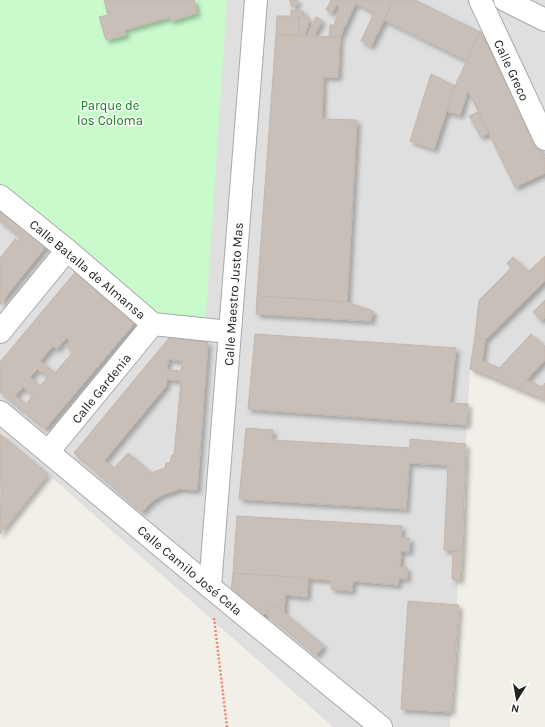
<svg xmlns="http://www.w3.org/2000/svg" width="545" height="727" viewBox="0 0 545 727" font-family="Karla,sans-serif">
  <defs>
    <filter id="shadow"><feDropShadow dx="3.5" dy="3.5" stdDeviation="2" flood-color="#0004"/></filter>
  </defs>
  <rect width="100%" height="100%" fill="#f2efe9"/>
  <polygon fill="#e0dfdf" points="0,0 545,0 545,401 470,370 450,727 333,727 48,474 0,532"/>
  <polygon fill="#c8facc" points="0,0 227,0 205,330 153,324 0,196"/>
  <g fill="#c7bfb8" stroke="#c4b6ab" fill-rule="evenodd" filter="url(#shadow)">
    <polygon points="104,0 194,0 197,13 171,21 170,17 124,30 126,35 106,40 99,17 108,15"/>
    <polygon points="290,0 298,0 295,7 291,6"/>
    <polygon points="331,0 357,0 340,37 329,37 330,25 334,25 340,7 336,5 332,13 326,10"/>
    <polygon points="357,0 394,0 371,46 361,41 374,13 356,3"/>
    <polygon points="394,0 415,0 480,32 467,61 384,20"/>
    <polygon points="291,10 303,11 304,16 298,17 300,35 276,35 277,16 291,16"/>
    <polygon points="304,16 309,18 308,28 306,28 305,36 300,35 298,17"/>
    <polygon points="316,17 322,20 314,36 307,36"/>
    <polygon points="480,32 545,159 545,173 515,187 468,90 460,115 446,111 455,86"/>
    <polygon points="276,35 340,37 338,77 323,77 322,119 357,120 347,302 257,296"/>
    <polygon points="431,74 455,86 434,149 410,141"/>
    <polygon points="478,112 489,133 481,137 469,116"/>
    <polygon points="0,208 47,245 0,304 0,258 15,239 18,241 21,238 1,221 0,223"/>
    <polygon points="545,256 545,281 485,340 475,336 479,300 511,268 507,263 513,257 528,272"/>
    <path d="M77,270l60,50 -92,109 -45,-37v-30zM66,338l4,3 -4,5 7,6 -18,21 -15,-12 13,-15 4,3zM37,369l11,8 -8,9 -10,-9zM23,387l10,8 -7,9 -11,-8z"/>
    <polygon points="257,296 347,302 373,311 371,321 256,314"/>
    <polygon points="545,300 545,318 542,321 533,312"/>
    <polygon points="255,334 456,348 450,403 468,404 467,425 248,409"/>
    <polygon points="531,334 545,347 545,360 518,389 491,377"/>
    <polygon points="475,336 485,340 482,361 499,368 491,377 470,369"/>
    <path d="M169,338l39,4 -11,148 -17,-1 -18,6 -11,7 -9,10 -68,-59zM168,359l14,2 -1,10 -14,-1zM167,379l14,2 -7,74h-2l-2,8h-4l-1,5 -14,5 -23,-20 -14,15 -10,-7 62,-75z"/>
    <polygon points="527,380 542,387 545,383 545,400 518,389"/>
    <polygon points="246,428 273,430 272,440 410,448 410,439 466,444 462,551 444,550 448,465 409,463 406,509 239,499"/>
    <polygon points="0,434 48,474 0,534 1,496"/>
    <polygon points="237,516 402,526 401,538 410,538 409,552 401,551 400,567 407,567 407,579 399,578 398,585 353,581 352,591 331,589 331,580 233,573"/>
    <polygon points="453,551 462,551 460,580 452,579"/>
    <polygon points="233,573 308,578 307,597 285,595 284,612 274,604 261,618 231,592"/>
    <polygon points="408,601 459,605 451,712 401,709"/>
    <polygon points="274,604 324,646 316,655 266,614"/>
  </g>
  <g fill="none" stroke-linecap="round" stroke-linejoin="round">
    <g stroke="#a9a9a9" stroke-width="24">
      <g id="minor">
        <polyline points="480,0 545,139"/>
        <polyline points="505,0 545,20"/>
        <polyline points="0,196 67,250 153,324 229,332"/>
        <polyline points="0,332 67,250"/>
        <polyline points="0,412 210,587 381,727"/>
        <polyline points="48,452 153,324"/>
        <polyline points="210,587 256,0"/>
      </g>
    </g>
    <polyline stroke="#fa8072" stroke-width="2.5" stroke-dasharray="2 2" stroke-linecap="butt" points="214,618 227,727"/>
    <use href="#minor" stroke="#fff" stroke-width="22"/>
  </g>
  <g text-anchor="middle" stroke-width="3" stroke-linejoin="round" paint-order="stroke">
    <g font-size="13" fill="#222" stroke="#fff">
      <text transform="translate(512 70) rotate(65)" y="5">Calle Greco</text>
      <text transform="translate(88 269) rotate(40)" y="5">Calle Batalla de Almansa</text>
      <text transform="translate(233 294) rotate(-86)" y="5">Calle Maestro Justo Mas</text>
      <text transform="translate(101 388) rotate(-51)" y="5">Calle Gardenia</text>
      <text transform="translate(190 570) rotate(40)" y="5">Calle Camilo José Cela</text>
    </g>
    <g font-size="13" fill="#0c8416" stroke="#fff">
      <text x="110" y="110">Parque de<tspan x="110" dy="15">los Coloma</tspan></text>
    </g>
  </g>
  <g transform="translate(517 699) rotate(191)" stroke="#ffffff" stroke-width="3" paint-order="stroke">
  <path d="M0-3L7 15L0 10L-7 15Z" fill="#222222"/>
  <text y="-6" font-size="11" font-weight="bold" text-anchor="middle" fill="#222222">N</text>
  </g>
</svg>
